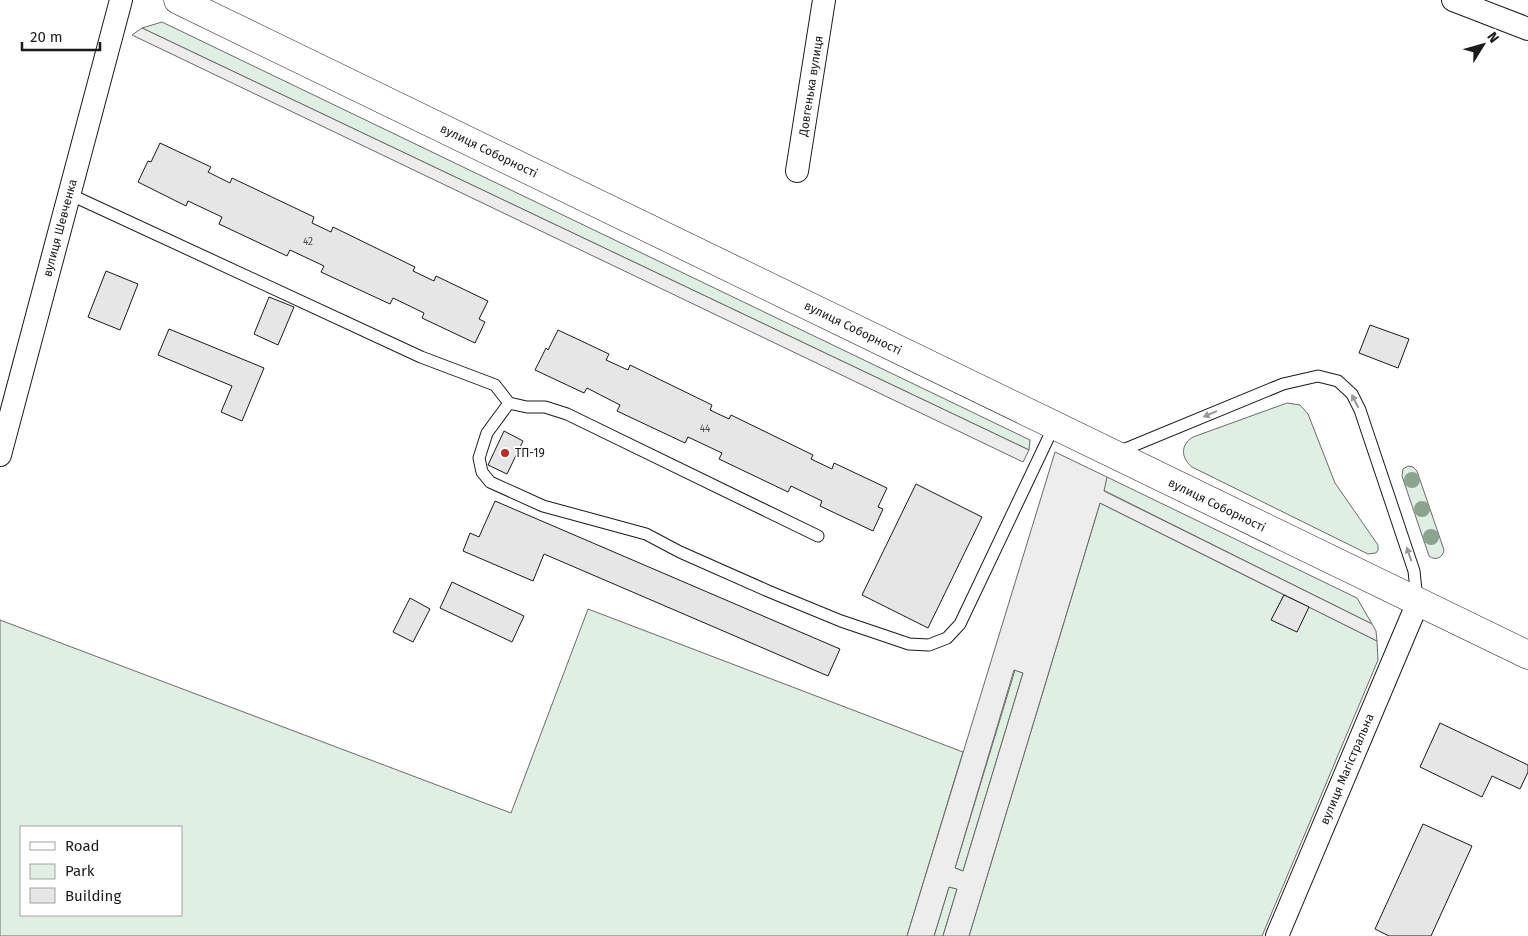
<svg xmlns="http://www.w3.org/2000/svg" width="1528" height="936" viewBox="0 0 1528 936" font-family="'Fira Sans',sans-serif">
  <rect width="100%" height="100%" fill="#fff"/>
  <g fill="#e0efe3" stroke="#6a6a6a" fill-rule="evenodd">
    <polygon points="162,22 1030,440 1029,450 142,28"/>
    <path d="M1287,403l13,2 8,9 27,69 43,62v5l-2,3 -8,1 -176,-87c-11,-9 -12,-22 1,-30z"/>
    <path d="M1408,466l5,1 4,4 27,79c-1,8 -9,11 -15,6l-27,-80 1,-7z"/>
    <polygon points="1107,477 1357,598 1372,624 1103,490"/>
    <polygon points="1100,503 1284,595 1272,619 1309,607 1377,641 1378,660 1262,936 969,936"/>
    <path d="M588,609l375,143 -56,184h-907v-316l511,193zM21,827h160v88h-160z"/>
    <polygon points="1015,670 1023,673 963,871 955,868"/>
    <polygon points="949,887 957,889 943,936 934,936"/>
  </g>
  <g fill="#ededed" stroke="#6a6a6a" fill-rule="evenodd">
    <polygon points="142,28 1029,450 1023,462 132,35"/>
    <path d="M1055,452l52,25 -3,14 268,133 4,7 1,10 -277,-138 -131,433h-26l14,-47 -8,-2 -15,49h-27zM1014,670l9,3 -60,198 -8,-3z"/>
  </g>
  <g fill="#e6e6e6" stroke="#1a1a1a">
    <polygon points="160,143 211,167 208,172 230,183 232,178 314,217 312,223 331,232 333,227 415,267 413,271 434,281 436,276 488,301 479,319 485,322 475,343 422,318 424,313 393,298 390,304 321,272 324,266 290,250 287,256 219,224 222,217 188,201 186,206 138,182 148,161 151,162"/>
    <polygon points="106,271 138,284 120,330 88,317"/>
    <polygon points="269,297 294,307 278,345 254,334"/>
    <polygon points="1370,325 1409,339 1398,368 1359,353"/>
    <polygon points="169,329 264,368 242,421 221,412 232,386 158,355"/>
    <polygon points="558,330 609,354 606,360 628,370 630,365 712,405 710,410 729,419 731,415 813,455 811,459 832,469 834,463 887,488 878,507 883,509 873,531 820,506 822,501 791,486 788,492 719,459 722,453 688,437 685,443 617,411 620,405 587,388 584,393 535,370 546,348 548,350"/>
    <polygon points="504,431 523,441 507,474 488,465"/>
    <polygon points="916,484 982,517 928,628 862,595"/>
    <polygon points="495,501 840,649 828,676 544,554 533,581 463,551 470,533 479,537"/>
    <polygon points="452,582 524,616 512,642 440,608"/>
    <polygon points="1284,595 1309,607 1297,632 1271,620"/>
    <polygon points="410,598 430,609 413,642 393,632"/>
    <polygon points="1440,723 1528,765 1528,772 1520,789 1492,776 1482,797 1420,767"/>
    <polygon points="1423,824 1472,846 1431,936 1389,936 1375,929"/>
  </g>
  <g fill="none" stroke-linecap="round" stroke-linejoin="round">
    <g stroke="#1a1a1a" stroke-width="13">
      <g id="service">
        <polyline points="69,194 421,357 495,385 509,403 527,407 545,407 567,414 818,536"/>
        <polyline points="509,403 487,433 479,458 482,472 490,482 543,506 646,534 680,552 768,591 841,621 909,644 929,645 947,638 960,624 1054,426"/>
        <polyline points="1118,452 1283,384 1318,376 1338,381 1352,394 1360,410 1414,571 1417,600"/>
      </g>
    </g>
    <g stroke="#1a1a1a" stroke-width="24">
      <g id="minor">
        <polyline points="1453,0 1528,29"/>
        <polyline points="797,171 824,0"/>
        <polyline points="0,455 121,0"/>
        <polyline points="1277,936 1418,602"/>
      </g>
    </g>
    <g stroke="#1a1a1a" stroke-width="29">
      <polyline id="primary" points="178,0 1528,655"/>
    </g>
    <use href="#service" stroke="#fff" stroke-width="11"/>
    <use href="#minor" stroke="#fff" stroke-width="22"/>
    <use href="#primary" stroke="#fff" stroke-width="28"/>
  </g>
  <g fill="#8aa48f">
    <circle cx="1412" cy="480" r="8"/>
    <circle cx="1422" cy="509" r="8"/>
    <circle cx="1431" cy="537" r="8"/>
  </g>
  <defs><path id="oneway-solid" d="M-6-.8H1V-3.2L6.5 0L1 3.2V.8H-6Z" transform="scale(1.25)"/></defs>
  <g fill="#989898">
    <use href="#oneway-solid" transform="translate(1355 401) rotate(-117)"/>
    <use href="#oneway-solid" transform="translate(1210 414) rotate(157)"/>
    <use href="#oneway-solid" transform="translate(1409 554) rotate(-109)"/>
  </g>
  <circle fill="#c62828" stroke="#fff" stroke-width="2" cx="505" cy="453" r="5"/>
  <g text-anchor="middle" stroke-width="4" stroke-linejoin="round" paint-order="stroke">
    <g font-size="10" fill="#4d4d4d">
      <text x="308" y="245">42</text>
      <text x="705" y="432">44</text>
    </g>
    <g font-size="12" fill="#1a1a1a" stroke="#fff">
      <text transform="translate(811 86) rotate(-81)" y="4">Довгенька вулиця</text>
      <text transform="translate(489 151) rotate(26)" y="4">вулиця Соборності</text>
      <text transform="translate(60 228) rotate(-75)" y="4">вулиця Шевченка</text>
      <text transform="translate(853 328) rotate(26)" y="4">вулиця Соборності</text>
      <text transform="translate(1217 505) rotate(26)" y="4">вулиця Соборності</text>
      <text transform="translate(1347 769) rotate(-67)" y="4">вулиця Магістральна</text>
    </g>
    <g font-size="12" fill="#1a1a1a" stroke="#fff" text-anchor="start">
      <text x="515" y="457">ТП-19</text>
    </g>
  </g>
  <rect x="20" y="826" width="162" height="90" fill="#ffffff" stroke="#a3a3a3"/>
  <rect x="30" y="842" width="25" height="8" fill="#ffffff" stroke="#a3a3a3"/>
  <text x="65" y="851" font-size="15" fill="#1a1a1a">Road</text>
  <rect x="30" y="864" width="25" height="15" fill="#e0efe3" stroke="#a3a3a3"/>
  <text x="65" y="876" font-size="15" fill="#1a1a1a">Park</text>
  <rect x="30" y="888" width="25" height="15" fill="#e6e6e6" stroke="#a3a3a3"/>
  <text x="65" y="901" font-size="15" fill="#1a1a1a">Building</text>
  <g transform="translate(1483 45) rotate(53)" stroke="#ffffff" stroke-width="4" paint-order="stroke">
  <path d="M0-4L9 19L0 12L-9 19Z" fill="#1a1a1a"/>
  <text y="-8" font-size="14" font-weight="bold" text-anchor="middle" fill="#1a1a1a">N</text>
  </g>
  <path d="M22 42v8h78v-8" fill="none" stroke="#1a1a1a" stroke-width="2.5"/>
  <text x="30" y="42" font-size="15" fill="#1a1a1a" stroke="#ffffff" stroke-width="4" paint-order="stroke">20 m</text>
</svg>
